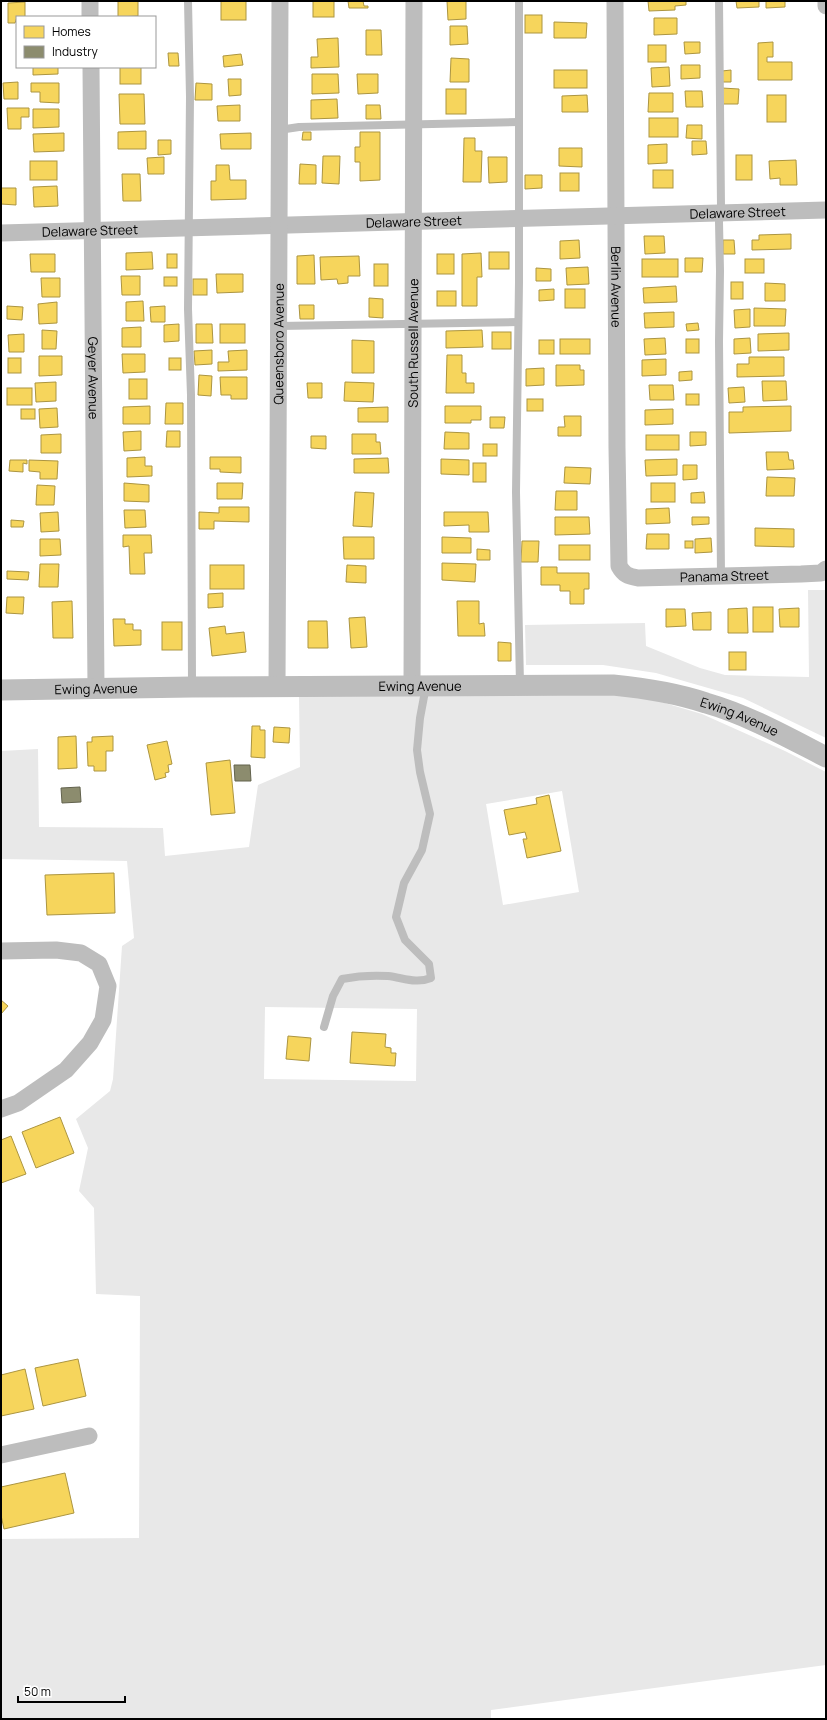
<svg xmlns="http://www.w3.org/2000/svg" width="827" height="1720" viewBox="0 0 827 1720" font-family="Manrope,sans-serif">
  <rect width="100%" height="100%" fill="#fff"/>
  <g fill="#e8e8e8" fill-rule="evenodd">
    <polygon points="808,590 826,590 826,738 743,698 656,673 603,665 526,665 525,625 645,623 646,646 700,668 725,675 809,677"/>
    <path d="M595,692l46,4 61,18 83,37 41,21v893l-335,45v9h-490v-180l138,-1 1,-242 -44,-2 -2,-86 -15,-17 9,-43 -12,-29 34,-28 3,-12 9,-133 12,-8 -7,-77 -126,-2v-108l37,-2 1,78 124,1 2,28 84,-9 9,-62 42,-18 -1,-71zM562,791l17,101 -76,13 -17,-101zM265,1007l152,2 -1,72 -152,-2z"/>
  </g>
  <g fill="#f6d55c" stroke="#ac9540">
    <polygon points="118,1 138,1 138,16 118,17"/>
    <rect x="221" y="1" width="25" height="19"/>
    <rect x="313" y="1" width="21" height="16"/>
    <polygon points="348,1 363,1 364,6 368,6 368,8 349,8"/>
    <polygon points="447,1 466,1 466,19 448,20"/>
    <polygon points="648,1 686,1 686,5 675,6 675,10 649,11"/>
    <polygon points="736,1 759,1 759,7 737,8"/>
    <polygon points="766,1 785,1 785,7 766,8"/>
    <polygon points="25,2 25,17 17,17 15,23 8,23 8,3"/>
    <rect x="525" y="15" width="17" height="18"/>
    <polygon points="654,18 677,18 677,34 654,35"/>
    <polygon points="554,22 587,23 586,38 554,38"/>
    <polygon points="450,26 467,26 468,44 450,45"/>
    <polygon points="366,30 381,30 382,55 366,55"/>
    <polygon points="338,38 339,67 311,68 311,57 318,57 317,39"/>
    <polygon points="684,42 700,42 700,53 685,54"/>
    <polygon points="773,42 773,57 767,57 767,62 792,62 792,80 758,80 758,43"/>
    <rect x="648" y="45" width="18" height="17"/>
    <polygon points="168,53 178,53 179,66 169,66"/>
    <polygon points="241,54 243,65 224,67 223,56"/>
    <polygon points="451,58 469,59 469,82 450,82"/>
    <polygon points="681,65 700,65 700,78 681,79"/>
    <polygon points="33,67 58,67 58,74 33,75"/>
    <rect x="120" y="67" width="21" height="17"/>
    <polygon points="669,67 670,86 652,87 651,68"/>
    <rect x="554" y="70" width="33" height="18"/>
    <polygon points="731,70 731,82 722,82 722,71"/>
    <polygon points="312,74 338,74 339,93 312,94"/>
    <polygon points="357,74 378,74 378,93 358,94"/>
    <polygon points="228,79 241,79 241,95 229,96"/>
    <polygon points="18,82 18,99 4,99 3,83"/>
    <polygon points="31,83 59,83 59,103 40,102 40,92 31,92"/>
    <polygon points="196,83 212,84 212,100 195,100"/>
    <polygon points="722,88 739,89 738,104 721,104"/>
    <rect x="446" y="89" width="20" height="25"/>
    <polygon points="685,91 702,91 703,107 686,107"/>
    <polygon points="649,93 673,93 673,112 648,112"/>
    <polygon points="119,94 144,94 145,124 120,124"/>
    <polygon points="587,95 588,112 562,112 562,96"/>
    <rect x="767" y="95" width="19" height="27"/>
    <polygon points="337,99 338,118 311,119 311,100"/>
    <polygon points="240,105 240,121 218,121 217,106"/>
    <polygon points="366,105 380,105 381,119 366,119"/>
    <polygon points="7,108 29,108 29,117 21,117 21,129 8,129"/>
    <polygon points="33,109 59,109 59,127 33,128"/>
    <rect x="649" y="118" width="29" height="19"/>
    <polygon points="687,125 702,125 702,139 686,138"/>
    <polygon points="146,131 146,149 118,149 118,132"/>
    <polygon points="303,132 311,132 311,140 302,140"/>
    <polygon points="360,132 380,132 380,180 360,181 360,162 355,162 355,147 360,147"/>
    <polygon points="64,133 64,151 34,152 33,134"/>
    <polygon points="251,133 251,149 221,149 220,134"/>
    <polygon points="464,138 475,138 475,151 482,151 481,182 463,182"/>
    <polygon points="158,140 171,140 171,154 158,155"/>
    <polygon points="692,141 706,141 707,154 692,155"/>
    <polygon points="667,144 667,163 648,164 648,145"/>
    <polygon points="559,148 582,148 582,167 559,166"/>
    <rect x="736" y="155" width="16" height="25"/>
    <polygon points="323,156 340,156 339,184 322,183"/>
    <polygon points="164,157 164,174 148,174 147,158"/>
    <polygon points="488,157 507,157 507,182 489,183"/>
    <polygon points="796,160 797,185 780,185 780,178 770,179 769,161"/>
    <rect x="30" y="161" width="27" height="19"/>
    <polygon points="300,164 316,165 316,184 299,184"/>
    <polygon points="216,165 229,165 230,180 246,180 246,199 211,200 211,181 216,181"/>
    <rect x="653" y="170" width="20" height="18"/>
    <rect x="560" y="173" width="19" height="18"/>
    <polygon points="122,174 140,174 141,201 123,201"/>
    <polygon points="525,175 542,175 542,188 525,189"/>
    <polygon points="57,186 58,206 34,207 33,187"/>
    <polygon points="1,188 16,188 16,205 1,204"/>
    <polygon points="791,234 791,249 752,250 752,240 759,240 759,235"/>
    <polygon points="644,236 664,236 665,253 645,254"/>
    <polygon points="579,240 580,258 560,259 560,241"/>
    <polygon points="723,240 734,240 735,254 723,254"/>
    <polygon points="152,252 153,269 126,270 126,253"/>
    <rect x="489" y="252" width="20" height="17"/>
    <polygon points="481,253 482,277 477,277 477,306 462,306 462,254"/>
    <polygon points="30,254 55,254 55,272 31,272"/>
    <rect x="167" y="254" width="10" height="14"/>
    <rect x="437" y="254" width="17" height="20"/>
    <polygon points="314,255 315,284 297,284 297,256"/>
    <polygon points="359,256 360,276 348,276 348,283 338,284 337,279 321,280 320,257"/>
    <polygon points="685,258 703,258 702,272 685,272"/>
    <rect x="642" y="259" width="36" height="18"/>
    <rect x="745" y="259" width="19" height="14"/>
    <rect x="374" y="264" width="14" height="22"/>
    <polygon points="588,267 589,284 567,285 566,268"/>
    <polygon points="536,268 551,269 551,281 536,281"/>
    <polygon points="216,274 243,274 243,292 217,293"/>
    <polygon points="121,276 140,276 140,295 122,295"/>
    <rect x="164" y="277" width="13" height="9"/>
    <polygon points="41,278 60,278 60,297 42,297"/>
    <rect x="193" y="279" width="14" height="16"/>
    <rect x="731" y="282" width="12" height="17"/>
    <polygon points="765,283 785,284 785,301 765,301"/>
    <polygon points="676,286 677,302 644,303 643,288"/>
    <polygon points="554,289 554,300 539,301 539,290"/>
    <rect x="565" y="289" width="20" height="19"/>
    <rect x="437" y="291" width="19" height="15"/>
    <polygon points="369,298 383,299 383,318 369,317"/>
    <polygon points="143,301 144,321 126,321 126,302"/>
    <polygon points="57,302 57,323 39,324 38,304"/>
    <polygon points="299,305 314,305 314,319 300,319"/>
    <polygon points="7,306 23,307 22,320 7,319"/>
    <polygon points="165,306 165,322 151,322 150,307"/>
    <polygon points="754,308 786,309 785,326 754,326"/>
    <polygon points="750,309 750,327 735,328 734,310"/>
    <polygon points="674,312 674,327 645,328 644,313"/>
    <polygon points="698,323 699,330 687,331 686,324"/>
    <polygon points="179,324 179,341 164,342 164,325"/>
    <polygon points="196,324 212,324 213,343 196,343"/>
    <rect x="220" y="324" width="25" height="19"/>
    <polygon points="141,327 141,347 122,347 122,328"/>
    <polygon points="42,330 57,331 56,349 42,349"/>
    <polygon points="482,330 483,347 446,348 446,331"/>
    <rect x="492" y="332" width="19" height="17"/>
    <polygon points="789,333 789,350 758,351 758,334"/>
    <polygon points="24,334 24,352 9,352 8,335"/>
    <polygon points="665,338 666,354 645,355 644,339"/>
    <polygon points="750,338 751,353 734,354 734,339"/>
    <rect x="560" y="339" width="30" height="15"/>
    <rect x="686" y="339" width="13" height="14"/>
    <polygon points="352,340 374,341 374,373 352,373"/>
    <rect x="539" y="340" width="15" height="14"/>
    <polygon points="212,350 212,364 195,365 194,351"/>
    <polygon points="247,350 247,370 218,371 218,362 229,362 228,351"/>
    <polygon points="122,354 145,354 145,372 123,373"/>
    <polygon points="447,355 462,355 462,373 466,373 466,383 474,383 474,393 446,393"/>
    <polygon points="39,356 62,356 62,375 39,376"/>
    <polygon points="749,357 784,357 784,376 737,377 737,364 749,364"/>
    <rect x="8" y="358" width="13" height="15"/>
    <rect x="169" y="358" width="12" height="12"/>
    <polygon points="666,359 666,375 642,376 642,360"/>
    <polygon points="556,365 580,365 580,370 584,370 584,385 556,386"/>
    <polygon points="544,368 544,385 526,386 526,369"/>
    <polygon points="692,371 692,380 679,381 679,372"/>
    <polygon points="199,375 212,376 211,396 198,395"/>
    <polygon points="220,377 247,377 247,399 231,399 231,395 221,395"/>
    <rect x="129" y="379" width="18" height="20"/>
    <polygon points="762,381 786,381 787,400 763,401"/>
    <polygon points="56,382 56,401 36,402 35,383"/>
    <polygon points="345,382 374,383 373,402 344,401"/>
    <polygon points="307,383 322,383 322,398 308,398"/>
    <polygon points="649,385 673,385 674,400 650,400"/>
    <polygon points="744,387 745,402 729,403 728,388"/>
    <rect x="7" y="388" width="25" height="17"/>
    <rect x="686" y="394" width="13" height="11"/>
    <rect x="527" y="399" width="16" height="12"/>
    <polygon points="166,403 183,403 183,424 165,424"/>
    <polygon points="150,406 150,424 123,424 123,407"/>
    <polygon points="445,406 481,406 481,420 471,420 471,423 445,423"/>
    <polygon points="791,406 791,431 729,433 729,412 743,412 743,407"/>
    <polygon points="388,407 388,422 358,422 358,408"/>
    <polygon points="57,408 58,427 40,428 39,409"/>
    <rect x="21" y="409" width="14" height="10"/>
    <polygon points="673,409 673,424 645,425 645,410"/>
    <polygon points="564,416 581,416 581,436 558,436 558,427 565,427"/>
    <polygon points="490,417 505,417 504,428 490,428"/>
    <polygon points="141,431 141,450 124,451 123,432"/>
    <polygon points="167,431 180,431 180,447 166,447"/>
    <polygon points="445,432 469,433 469,449 444,449"/>
    <polygon points="690,432 706,432 706,445 690,446"/>
    <polygon points="61,434 61,453 41,453 41,435"/>
    <polygon points="352,434 376,434 376,442 380,442 381,454 352,454"/>
    <rect x="646" y="435" width="33" height="15"/>
    <polygon points="311,436 326,436 326,449 311,448"/>
    <rect x="483" y="444" width="14" height="12"/>
    <polygon points="766,452 788,452 789,460 793,460 794,469 767,470"/>
    <polygon points="145,457 145,466 152,466 152,476 127,477 127,458"/>
    <polygon points="210,457 241,457 241,473 220,472 220,469 210,469"/>
    <polygon points="388,458 389,473 354,473 354,459"/>
    <polygon points="441,459 469,460 469,475 441,474"/>
    <polygon points="677,459 677,475 646,476 645,460"/>
    <polygon points="10,460 27,460 27,464 23,463 23,472 9,471"/>
    <polygon points="29,460 58,461 57,479 40,479 40,472 29,471"/>
    <rect x="473" y="463" width="13" height="19"/>
    <polygon points="683,465 697,465 697,479 683,480"/>
    <polygon points="565,467 591,468 590,484 564,483"/>
    <polygon points="767,477 795,478 794,496 766,496"/>
    <polygon points="124,483 149,485 149,502 124,501"/>
    <polygon points="217,483 243,483 242,499 217,499"/>
    <rect x="651" y="483" width="24" height="19"/>
    <polygon points="37,485 55,486 54,505 36,505"/>
    <polygon points="556,491 577,491 577,510 555,510"/>
    <polygon points="355,492 374,493 372,527 353,526"/>
    <polygon points="704,492 705,503 691,503 691,493"/>
    <polygon points="219,507 249,507 249,522 214,521 214,529 199,529 199,512 219,513"/>
    <polygon points="669,508 670,523 646,524 646,509"/>
    <polygon points="124,510 145,510 146,527 125,528"/>
    <polygon points="58,512 59,531 41,532 40,513"/>
    <polygon points="444,512 488,512 489,532 469,532 469,525 444,526"/>
    <polygon points="555,517 589,517 590,534 555,535"/>
    <polygon points="692,517 709,517 709,524 692,525"/>
    <polygon points="11,520 24,521 23,527 11,527"/>
    <polygon points="755,528 794,529 794,547 755,546"/>
    <polygon points="647,534 669,534 669,549 646,549"/>
    <polygon points="123,535 151,535 152,553 144,553 145,574 130,574 129,546 123,547"/>
    <polygon points="343,537 374,537 374,559 344,559"/>
    <polygon points="442,537 471,538 471,553 442,553"/>
    <polygon points="711,538 712,552 695,553 695,539"/>
    <polygon points="40,539 60,539 61,555 40,556"/>
    <polygon points="522,541 539,541 538,562 521,562"/>
    <rect x="685" y="541" width="8" height="7"/>
    <rect x="559" y="545" width="31" height="15"/>
    <polygon points="477,549 490,550 490,560 477,560"/>
    <polygon points="442,563 476,564 475,582 442,580"/>
    <polygon points="40,564 59,564 58,587 39,587"/>
    <rect x="210" y="565" width="34" height="24"/>
    <polygon points="347,565 366,566 366,583 346,582"/>
    <polygon points="541,567 557,567 557,573 589,573 589,589 584,589 584,604 570,604 570,591 560,591 560,585 541,585"/>
    <polygon points="7,571 29,572 28,580 7,579"/>
    <polygon points="223,593 223,607 208,608 208,594"/>
    <polygon points="7,597 24,597 23,614 6,613"/>
    <polygon points="72,601 73,638 53,638 52,602"/>
    <polygon points="457,601 479,601 479,624 484,623 485,636 458,636"/>
    <rect x="753" y="607" width="20" height="25"/>
    <polygon points="747,608 748,633 728,633 728,609"/>
    <polygon points="799,608 799,627 780,627 779,609"/>
    <polygon points="666,609 685,609 686,626 666,627"/>
    <polygon points="711,612 711,630 693,630 692,613"/>
    <polygon points="365,617 367,647 351,648 349,618"/>
    <polygon points="113,619 125,619 125,624 133,624 133,630 141,630 141,645 114,646"/>
    <polygon points="308,621 327,621 328,648 308,648"/>
    <rect x="162" y="622" width="20" height="28"/>
    <polygon points="225,626 226,634 244,632 246,652 212,656 209,628"/>
    <polygon points="498,642 511,643 511,661 498,661"/>
    <rect x="729" y="652" width="17" height="18"/>
    <polygon points="252,726 260,726 260,730 265,730 265,758 251,757"/>
    <polygon points="274,727 290,728 289,743 273,742"/>
    <polygon points="76,736 77,768 58,769 58,737"/>
    <polygon points="113,736 113,751 106,751 106,771 94,771 94,766 88,766 87,742 92,742 92,737"/>
    <polygon points="167,741 172,764 168,765 169,772 165,773 166,777 155,780 147,745"/>
    <polygon points="230,760 235,813 211,815 206,763"/>
    <polygon points="549,795 561,851 527,858 523,839 527,839 525,832 509,835 504,810 537,804 536,798"/>
    <polygon points="114,873 115,913 47,915 45,875"/>
    <polygon points="1,1000 8,1006 1,1014"/>
    <polygon points="352,1032 386,1034 385,1047 391,1048 391,1053 396,1053 395,1066 350,1063"/>
    <polygon points="288,1036 311,1038 309,1061 286,1059"/>
    <polygon points="60,1117 74,1153 36,1168 22,1132"/>
    <polygon points="11,1136 26,1174 1,1183 1,1140"/>
    <polygon points="78,1359 86,1396 43,1406 35,1368"/>
    <polygon points="25,1369 34,1409 1,1416 1,1375"/>
    <polygon points="65,1473 74,1513 4,1529 1,1515 1,1487"/>
  </g>
  <g fill="#8c8c6e" stroke="#62624d">
    <polygon points="234,765 250,765 251,781 235,781"/>
    <polygon points="80,787 81,802 62,803 61,788"/>
  </g>
  <g fill="none" stroke-linecap="round" stroke-linejoin="round">
    <g stroke="#bdbdbd" stroke-width="8">
      <polyline points="188,1 190,97 188,309 191,395 192,686"/>
      <polyline points="519,1 519,282 516,492 520,684"/>
      <polyline points="719,1 721,207 719,222 720,271 719,341 721,576"/>
      <polyline points="279,130 299,127 518,122"/>
      <polyline points="279,326 518,322"/>
      <path d="M324,1027l9,-31 9,-17c15,-3 30,-4 46,-3 16,2 28,8 43,2l-2,-14 -24,-24 -9,-23 8,-34 18,-33 8,-36 -10,-42 -3,-22 3,-32 6,-32"/>
    </g>
    <g stroke="#bdbdbd" stroke-width="17">
      <polyline points="90,1 90,17"/>
      <path id="s1" d="M615,1l2,447 2,118c5,9 9,10 19,12l163,-4 20,-1 5,-4"/>
      <polyline points="826,1 826,6"/>
      <path id="s2" d="M91,67l5,621"/>
      <path id="s3" d="M1,233l825,-23"/>
      <path id="s4" d="M412,685l2,-684"/>
      <path id="s5" d="M277,687l3,-686"/>
      <polyline points="1,951 56,950 81,953 99,964 108,986 103,1020 90,1043 66,1070 18,1103 1,1109"/>
      <polyline points="1,1455 89,1436"/>
    </g>
    <path stroke="#bdbdbd" stroke-width="21" id="s6" d="M1,690l191,-3 421,-2c31,3 63,8 93,18 42,12 81,34 120,54"/>
  </g>
  <g text-anchor="middle" stroke-width="4" stroke-linejoin="round" paint-order="stroke">
    <g font-size="13" fill="#000" stroke="#fff">
      <text dy="5" stroke="none"><textPath href="#s3" startOffset="737">Delaware Street</textPath></text>
      <text dy="5" stroke="none"><textPath href="#s3" startOffset="413">Delaware Street</textPath></text>
      <text dy="5" stroke="none"><textPath href="#s3" startOffset="89">Delaware Street</textPath></text>
      <text dy="5" stroke="none"><textPath href="#s1" startOffset="286">Berlin Avenue</textPath></text>
      <text dy="5" stroke="none"><textPath href="#s4" startOffset="342">South Russell Avenue</textPath></text>
      <text dy="5" stroke="none"><textPath href="#s5" startOffset="343">Queensboro Avenue</textPath></text>
      <text dy="5" stroke="none"><textPath href="#s2" startOffset="311">Geyer Avenue</textPath></text>
      <text dy="5" stroke="none"><textPath href="#s1" startOffset="675">Panama Street</textPath></text>
      <text dy="5" stroke="none"><textPath href="#s6" startOffset="419">Ewing Avenue</textPath></text>
      <text dy="5" stroke="none"><textPath href="#s6" startOffset="95">Ewing Avenue</textPath></text>
      <text dy="5" stroke="none"><textPath href="#s6" startOffset="743">Ewing Avenue</textPath></text>
    </g>
  </g>
  <rect width="827" height="1720" fill="none" stroke="#000000" stroke-width="4"/>
  <rect x="16" y="16" width="140" height="52" fill="#ffffff" stroke="#999999"/>
  <rect x="24" y="26" width="20" height="12" fill="#f6d55c" stroke="#999999"/>
  <text x="52" y="36" font-size="12" fill="#000000">Homes</text>
  <rect x="24" y="46" width="20" height="12" fill="#8c8c6e" stroke="#999999"/>
  <text x="52" y="56" font-size="12" fill="#000000">Industry</text>
  <path d="M18 1696v6h107v-6" fill="none" stroke="#000000" stroke-width="2"/>
  <text x="24" y="1696" font-size="12" fill="#000000" stroke="#ffffff" stroke-width="3" paint-order="stroke">50 m</text>
</svg>
